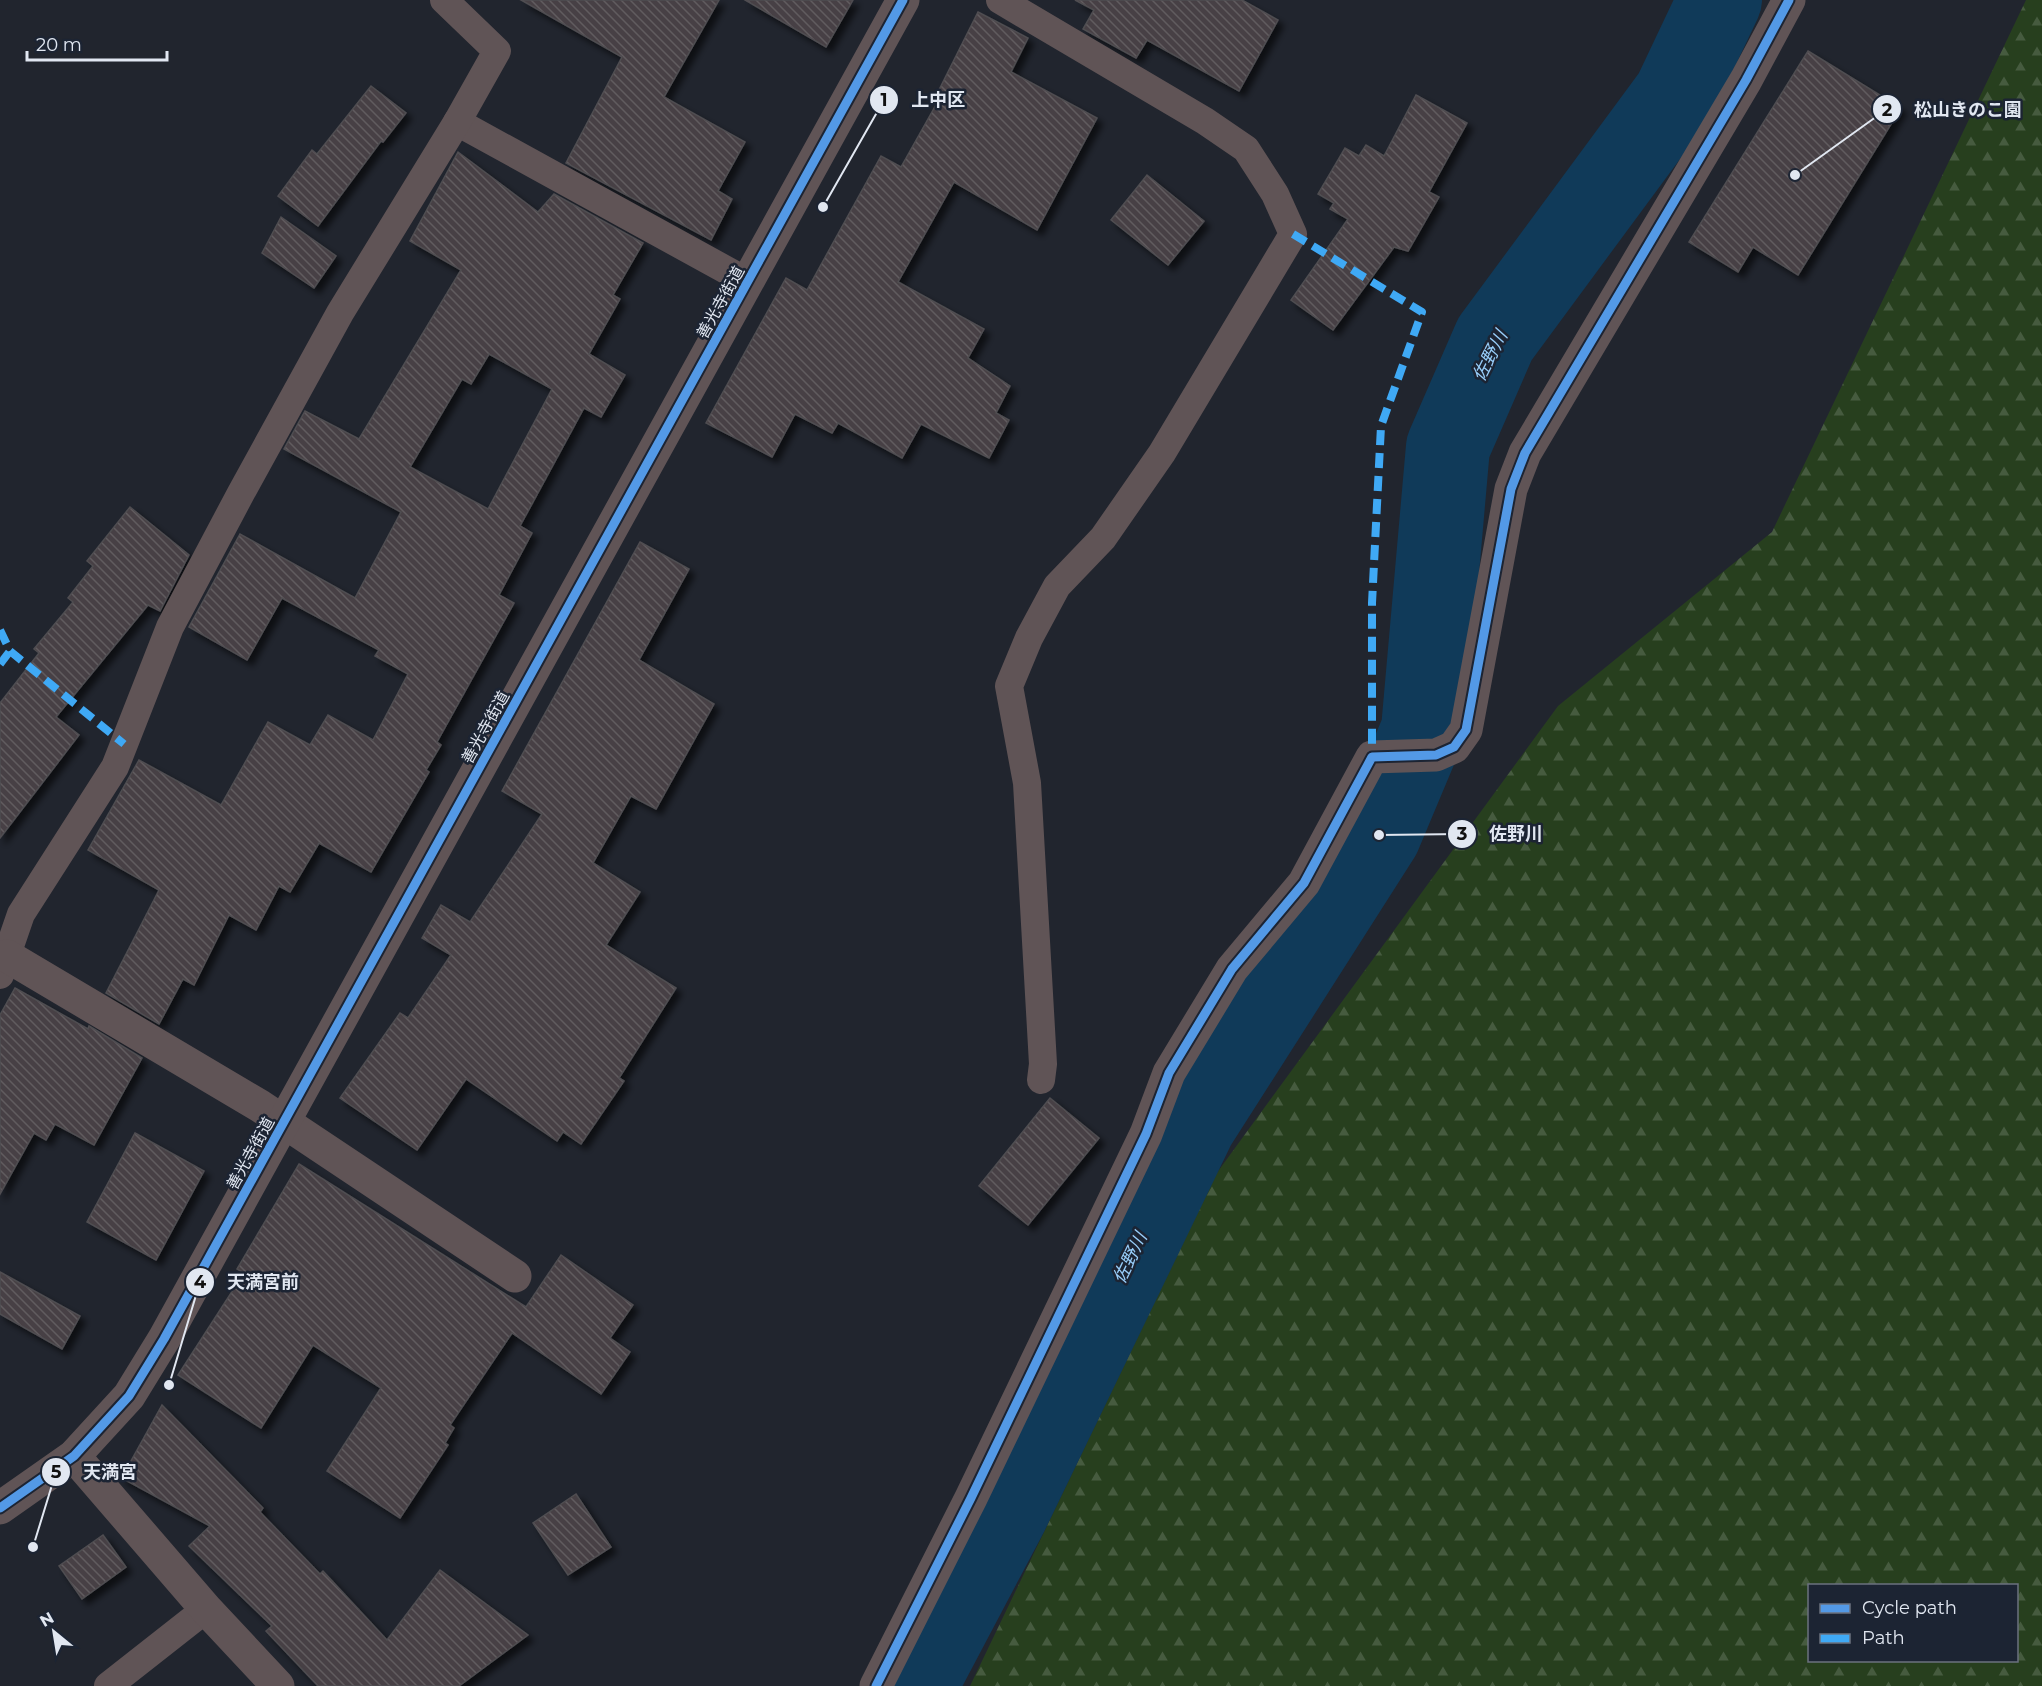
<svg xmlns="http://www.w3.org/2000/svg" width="2042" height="1686" viewBox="0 0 2042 1686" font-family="Montserrat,'Noto Sans JP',sans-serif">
  <defs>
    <pattern id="forest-firs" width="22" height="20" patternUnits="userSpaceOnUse" patternTransform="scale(1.5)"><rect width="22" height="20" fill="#273f1e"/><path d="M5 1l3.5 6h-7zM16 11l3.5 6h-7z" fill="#465b3f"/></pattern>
    <pattern id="building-back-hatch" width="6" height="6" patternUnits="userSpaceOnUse" patternTransform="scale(1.5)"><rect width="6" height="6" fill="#474144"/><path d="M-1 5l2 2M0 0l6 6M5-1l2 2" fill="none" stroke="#615c5f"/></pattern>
    <filter id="shadow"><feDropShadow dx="5.5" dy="5.5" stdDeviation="3" flood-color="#0009"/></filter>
  </defs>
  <rect width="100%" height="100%" fill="#21252e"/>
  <path fill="url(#forest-firs)" fill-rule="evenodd" d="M2026,0h16v1686h-1072l246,-512 342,-468 214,-174zM1810,1586h206v74h-206z"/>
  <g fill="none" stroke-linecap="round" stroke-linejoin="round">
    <polyline stroke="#103a59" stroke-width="84" points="915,1686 1007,1512 1194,1125 1379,835 1423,730 1448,447 1495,339 1675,95 1720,0"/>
  </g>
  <g fill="url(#building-back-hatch)" stroke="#4f4d51" stroke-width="1.5" fill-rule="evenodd" filter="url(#shadow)">
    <polygon points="521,0 719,0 664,97 745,142 718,191 732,199 711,240 566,163 622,57"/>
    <polygon points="745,0 853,0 826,47"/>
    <polygon points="1075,0 1242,0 1278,20 1239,91 1147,40 1136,58 1083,29 1094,10"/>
    <polygon points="978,12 1028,38 1011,72 1097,118 1037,230 954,182 898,282 984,329 968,358 1010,386 996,413 1009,420 989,458 921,424 902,458 838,423 832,433 795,414 772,457 706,423 786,278 807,290 881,156 901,167 942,94 938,92"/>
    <polygon points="1808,51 1901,108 1798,275 1753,247 1738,272 1689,242"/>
    <polygon points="371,86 406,113 383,142 381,141 318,226 278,196 312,150 317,154"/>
    <polygon points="1416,95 1467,123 1429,192 1439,197 1408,251 1394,247 1333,330 1291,300 1348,219 1330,209 1334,203 1318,194 1345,148 1359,156 1366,145 1384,156"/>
    <path d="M458,152l80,60 16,-18 89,49 -30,52 7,4 -31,55 36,21 -24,42 -17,-9 -64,118 12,7 -33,62 15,8 -77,139 4,3 -15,25 3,2 -58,100 -52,-29 -29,49 -11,-6 -23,44 -27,-15 -35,70 -11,-6 -24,45 -53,-31 53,-103 -71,-40 51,-90 82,45 47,-83 42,23 18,-30 45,25 35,-66 -33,-18 4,-6 -97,-52 -35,62 -58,-33 51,-93 115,64 46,-86 -117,-63 21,-38 54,28 102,-169 -51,-29zM489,354l63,35 -64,120 -78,-42 52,-88 9,5z"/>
    <polygon points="1147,175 1204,221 1168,265 1111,220"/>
    <polygon points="281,217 336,256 314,288 262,253"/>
    <polygon points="130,507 189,555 160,611 148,605 56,717 79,735 0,838 0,703 39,653 34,649 73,602 68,598 93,566 87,561"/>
    <polygon points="640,542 689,569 639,660 714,704 656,809 631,796 593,863 640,892 606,945 676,988 619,1078 624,1081 581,1144 563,1132 557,1141 466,1079 417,1150 340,1098 400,1013 408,1018 451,955 422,938 441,905 470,922 542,814 502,791"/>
    <polygon points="15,988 88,1029 89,1026 142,1058 94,1145 55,1124 46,1140 34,1133 0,1194 0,1015"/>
    <polygon points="1050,1098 1099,1138 1028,1225 979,1186"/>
    <polygon points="135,1133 204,1171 156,1260 87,1222"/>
    <polygon points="299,1164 526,1307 561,1255 633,1305 610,1338 630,1352 601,1394 512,1333 450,1425 454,1428 445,1443 448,1445 400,1518 327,1471 381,1388 313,1345 261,1428 178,1375 244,1273 237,1269"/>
    <polygon points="0,1272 80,1316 62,1349 0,1314"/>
    <polygon points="162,1405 263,1508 260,1512 320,1574 323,1571 387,1640 440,1570 528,1635 459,1686 318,1686 266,1631 272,1626 189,1546 210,1526 120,1477 122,1477"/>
    <polygon points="576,1494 611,1547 568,1575 533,1523"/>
    <polygon points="103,1535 126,1567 82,1599 59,1566"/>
  </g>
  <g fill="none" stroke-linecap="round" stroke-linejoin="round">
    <g stroke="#605456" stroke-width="28">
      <polyline points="1000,0 1205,121 1246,149 1275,194 1293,234 1162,453 1103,538 1057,586 1029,638 1009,686 1027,783 1043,1064 1041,1080"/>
      <polyline points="457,122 748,282"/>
      <polyline points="0,975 21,914 115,767 170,627 241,493 340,313 457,122 497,51 444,0"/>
      <polyline points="108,1686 206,1609"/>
    </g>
    <g stroke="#605456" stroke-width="33">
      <polyline points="7,956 260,1106 515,1276"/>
      <polyline points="876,1686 971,1498 1146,1134 1169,1073 1232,969 1304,883 1372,757 1436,755 1454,747 1466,730 1511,489 1525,453 1746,80 1789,0"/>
    </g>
    <g stroke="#605456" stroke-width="33">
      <polyline points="74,1456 206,1609 278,1686"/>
      <polyline points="0,1508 74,1456 129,1396 164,1339 903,0"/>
    </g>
    <g stroke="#3fa9f5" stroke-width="8" stroke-dasharray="15 8" stroke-linecap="butt">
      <polyline points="1293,234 1422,312 1381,426 1372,603 1372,757"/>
      <polyline points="0,630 10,651 124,744"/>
      <polyline points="0,664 10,651"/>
    </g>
    <g stroke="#1c2433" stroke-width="13">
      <g id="cycleway">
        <polyline points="0,1508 74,1456 129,1396 164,1339 903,0"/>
        <polyline points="876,1686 971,1498 1146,1134 1169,1073 1232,969 1304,883 1372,757 1436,755 1454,747 1466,730 1511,489 1525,453 1746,80 1789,0"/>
      </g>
    </g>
    <use href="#cycleway" stroke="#5399e6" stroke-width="9"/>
  </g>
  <g text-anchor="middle" stroke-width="5" stroke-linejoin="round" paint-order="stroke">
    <g font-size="16" fill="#e1e7f1" stroke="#1c2433">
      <text transform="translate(720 302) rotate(-61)" y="6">善光寺街道</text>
      <text transform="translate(485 727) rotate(-61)" y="6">善光寺街道</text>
      <text transform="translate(250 1153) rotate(-61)" y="6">善光寺街道</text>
    </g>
    <g font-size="18" font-style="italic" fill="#97cdf9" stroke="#1c2433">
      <text transform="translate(1490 356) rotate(-63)" y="6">佐野川</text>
      <text transform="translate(1130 1258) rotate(-64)" y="6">佐野川</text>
    </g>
  </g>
  <path fill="none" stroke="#e1e7f1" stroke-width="2" d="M823 207L884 100M1795 175L1887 109M1379 835L1462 834M169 1385L200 1282M33 1547L56 1472"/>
  <g fill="#e1e7f1" stroke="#1c2433" stroke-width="2">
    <circle cx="823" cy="207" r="6"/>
    <circle cx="1795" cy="175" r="6"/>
    <circle cx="1379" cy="835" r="6"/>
    <circle cx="169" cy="1385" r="6"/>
    <circle cx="33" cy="1547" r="6"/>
    <circle cx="884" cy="100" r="15"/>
    <circle cx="1887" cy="109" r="15"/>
    <circle cx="1462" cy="834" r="15"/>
    <circle cx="200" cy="1282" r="15"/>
    <circle cx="56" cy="1472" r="15"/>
  </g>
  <g font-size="18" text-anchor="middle" font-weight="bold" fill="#111">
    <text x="884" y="106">1</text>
    <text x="1887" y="116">2</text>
    <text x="1462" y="840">3</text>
    <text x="200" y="1288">4</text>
    <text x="56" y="1478">5</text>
  </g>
  <g font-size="18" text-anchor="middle" font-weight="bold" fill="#e1e7f1" stroke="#1c2433" stroke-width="5" stroke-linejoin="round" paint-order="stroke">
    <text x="938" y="106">上中区</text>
    <text x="1968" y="116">松山きのこ園</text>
    <text x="1516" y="840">佐野川</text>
    <text x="263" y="1288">天満宮前</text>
    <text x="110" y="1478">天満宮</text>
  </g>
  <rect x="1808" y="1584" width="210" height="78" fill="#1c2433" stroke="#6b727f" stroke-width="1.5"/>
  <rect x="1820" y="1604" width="30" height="9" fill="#5399e6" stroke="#6b727f" stroke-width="1.5"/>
  <text x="1862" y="1614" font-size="18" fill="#e1e7f1">Cycle path</text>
  <rect x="1820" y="1634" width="30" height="9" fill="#3fa9f5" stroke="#6b727f" stroke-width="1.5"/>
  <text x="1862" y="1644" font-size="18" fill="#e1e7f1">Path</text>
  <g transform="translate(54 1632) rotate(330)" stroke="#1c2433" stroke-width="4.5" paint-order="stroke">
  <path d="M0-4.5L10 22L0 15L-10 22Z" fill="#e1e7f1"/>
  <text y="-9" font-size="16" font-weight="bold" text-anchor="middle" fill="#e1e7f1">N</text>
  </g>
  <path d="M27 51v9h140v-9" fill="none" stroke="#e1e7f1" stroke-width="3"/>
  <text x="36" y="51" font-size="18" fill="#e1e7f1" stroke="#1c2433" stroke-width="4.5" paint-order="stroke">20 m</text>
</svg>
